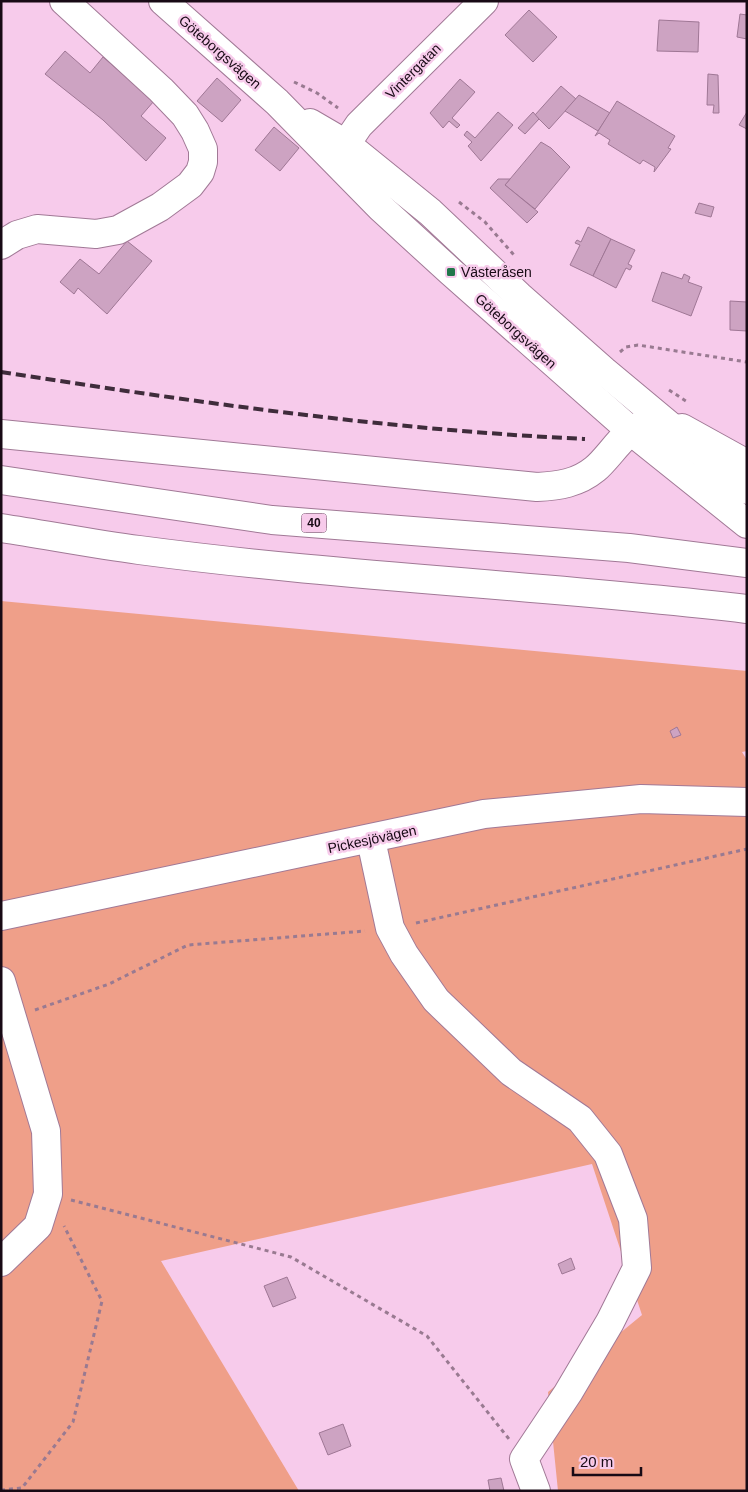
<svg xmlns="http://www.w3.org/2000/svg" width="748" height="1492" viewBox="0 0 748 1492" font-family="Helvetica,sans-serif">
  <rect width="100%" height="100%" fill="#f7cbeb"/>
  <polygon fill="#ef9f89" points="1,601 747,671 747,751 742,752 747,760 747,1491 558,1491 548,1392 642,1315 592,1164 161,1261 299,1491 1,1491"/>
  <g fill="#cda3c2" stroke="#9f7795">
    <polygon points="529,10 557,37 533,62 505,35"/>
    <polygon points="740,14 747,15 747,39 737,37"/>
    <polygon points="659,20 699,22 698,52 657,51"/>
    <polygon points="65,51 90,73 103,57 154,101 141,116 166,138 146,161 103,120 45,74"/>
    <polygon points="708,74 718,75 719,113 713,113 714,105 707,105"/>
    <polygon points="217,78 241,100 222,122 197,101"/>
    <polygon points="460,79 475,92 452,118 460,125 457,128 449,121 443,128 430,113"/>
    <polygon points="561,86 576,99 549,129 535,115"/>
    <polygon points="579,95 610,113 598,131 565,111"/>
    <polygon points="617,101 675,136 668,148 671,149 654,172 655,167 643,160 640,164 608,144 610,140 599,133 595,136"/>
    <polygon points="498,112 513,125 481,161 468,146 472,142 464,135 467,131 475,138"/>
    <polygon points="533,112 539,119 525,134 518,128"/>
    <polygon points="747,112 747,129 739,125"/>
    <polygon points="274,127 299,148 280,171 255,150"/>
    <polygon points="541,142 551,148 570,167 535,209 505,185"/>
    <polygon points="498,179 510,179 505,185 538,212 527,223 490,188"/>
    <polygon points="699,203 714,207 711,217 695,213"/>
    <polygon points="588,227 611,239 593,276 570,265 580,245 575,243 577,240 581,242"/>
    <polygon points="611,239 635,250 628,264 632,266 630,270 626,268 616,288 593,276"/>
    <polygon points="127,241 152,261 107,314 78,288 74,294 60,282 80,259 99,274"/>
    <polygon points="662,272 682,279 684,274 690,277 688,282 702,287 691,316 652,301"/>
    <polygon points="730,301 747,302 747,331 730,330"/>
    <polygon points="677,727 681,735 673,738 670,731"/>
    <polygon points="571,1258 575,1269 562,1274 558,1264"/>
    <polygon points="287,1277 296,1298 273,1307 264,1286"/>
    <polygon points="343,1424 351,1446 328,1455 319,1433"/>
    <polygon points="501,1478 504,1491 490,1491 488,1480"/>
  </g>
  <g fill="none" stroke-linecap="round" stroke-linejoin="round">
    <g stroke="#a17996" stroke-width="30">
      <g id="minor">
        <polyline points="163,1 277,102 381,208 451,272 631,431"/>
        <polyline points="310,123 346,144 430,212 519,296 604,371 682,436"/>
        <polyline points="346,144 359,125 484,1"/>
        <polyline points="1,245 17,235 37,229 96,234 118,230 160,207 190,185 200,172 203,162 203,149 195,131 185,115 161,90 64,1"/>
        <polyline points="371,840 390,928 404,954 436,1000 511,1072 580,1119 608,1154 633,1219 637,1268 610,1322 568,1393 524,1459 536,1491"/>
        <polyline points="1,916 484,814 641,799 747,802"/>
        <polyline points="1,981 46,1131 48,1194 38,1226 1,1262"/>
      </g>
    </g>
    <g stroke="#a17996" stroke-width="30">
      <g id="major">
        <polyline points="631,431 747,524"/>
        <polyline points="696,448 747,490"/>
      </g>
    </g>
    <g stroke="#a17996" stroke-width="30">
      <g id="highway">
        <polyline points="682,428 747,464"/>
        <path d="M1,434l536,53c22,-1 41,-4 58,-18 14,-11 31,-41 48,-44 18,-3 39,15 53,23"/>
        <polyline points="1,480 272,520 629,548 747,563"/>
        <path d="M1,528c46,7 92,16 138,22 202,27 406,35 608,59"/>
      </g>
    </g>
    <g stroke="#997a91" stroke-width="3" stroke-dasharray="4 4" stroke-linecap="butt">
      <polyline points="294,82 317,93 338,108"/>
      <polyline points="459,202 485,222 514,255"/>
      <polyline points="620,352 626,347 638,345 747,362"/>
      <polyline points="669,390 689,403"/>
      <polyline points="416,923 747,849"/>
      <polyline points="35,1010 109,984 188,945 365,931"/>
      <polyline points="71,1200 291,1257 427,1336 509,1439"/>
      <polyline points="1,1490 22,1488 73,1422 102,1301 64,1226"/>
    </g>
    <use href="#minor" stroke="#fff" stroke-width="28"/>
    <use href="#major" stroke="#fff" stroke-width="28"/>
    <use href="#highway" stroke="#fff" stroke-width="28"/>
    <path stroke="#3f2c3b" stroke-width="4" stroke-dasharray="10 5" stroke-linecap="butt" d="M1,372c194,30 388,58 584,67"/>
  </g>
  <rect fill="#21774b" stroke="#f7cbeb" stroke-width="2" x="446" y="267" width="10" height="10" rx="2.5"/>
  <g text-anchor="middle" stroke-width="5" stroke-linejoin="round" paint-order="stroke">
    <rect fill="#f7cbeb" stroke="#5b4455" stroke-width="1" x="301.5" y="513.5" width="25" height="19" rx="4"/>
    <g font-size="12" font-weight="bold" fill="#180a15">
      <text x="314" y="527">40</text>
    </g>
    <g font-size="14" fill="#180a15" stroke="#f7cbeb">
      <text transform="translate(220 52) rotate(41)" y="5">Göteborgsvägen</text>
      <text transform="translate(413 71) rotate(-45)" y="5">Vintergatan</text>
      <text transform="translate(516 331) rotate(42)" y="5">Göteborgsvägen</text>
      <text transform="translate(372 839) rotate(-12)" y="5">Pickesjövägen</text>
    </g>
    <g font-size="14" fill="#180a15" stroke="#f7cbeb" text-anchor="start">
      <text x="461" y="277">Västeråsen</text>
    </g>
  </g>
  <rect width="748" height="1492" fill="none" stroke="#180a15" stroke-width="5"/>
  <path d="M573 1467v8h68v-8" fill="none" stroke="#180a15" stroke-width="2.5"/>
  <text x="580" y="1467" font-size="15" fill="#180a15" stroke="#f7cbeb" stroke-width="4" paint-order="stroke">20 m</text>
</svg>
